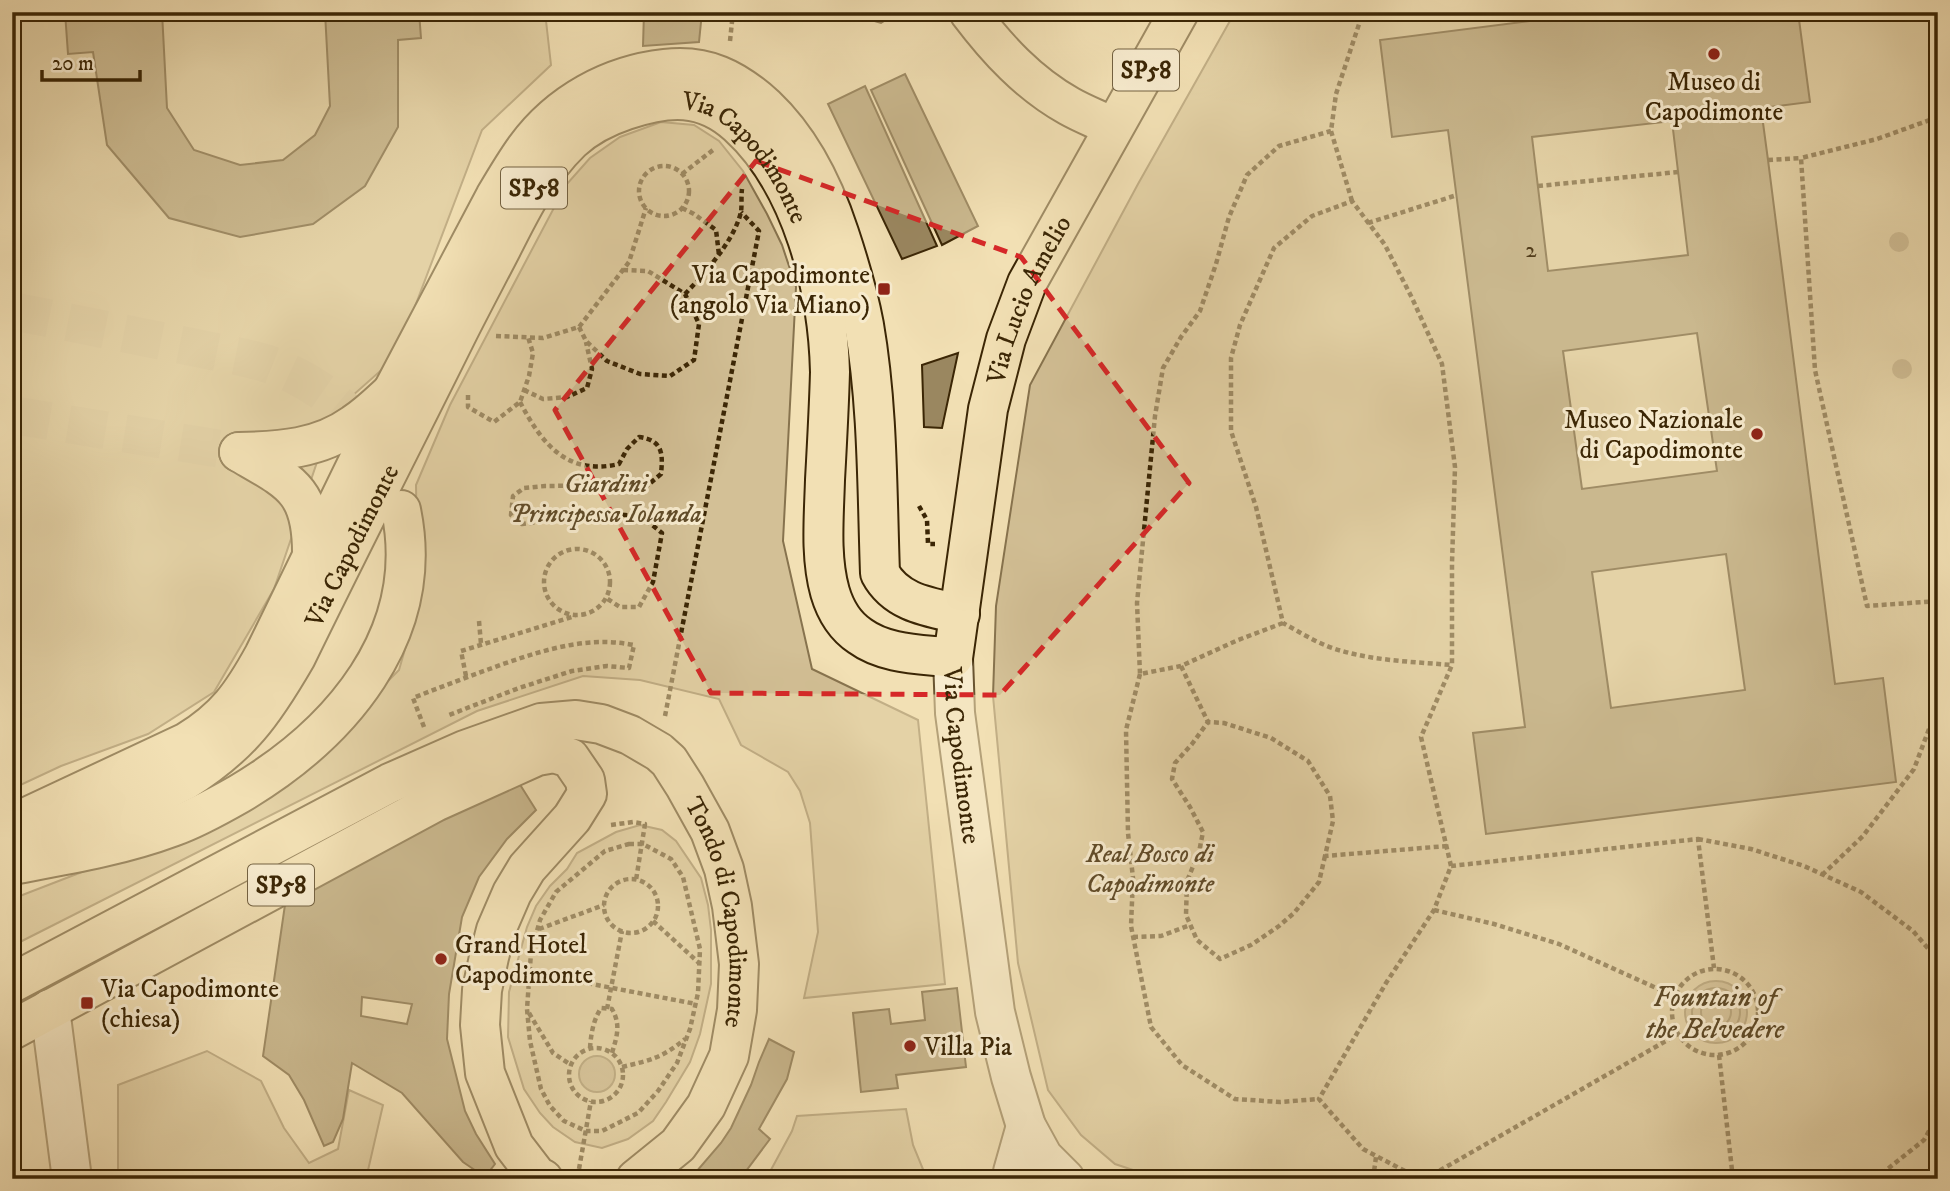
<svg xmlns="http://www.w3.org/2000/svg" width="1950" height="1191" viewBox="0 0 1950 1191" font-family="'IM FELL DW Pica',serif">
  <rect width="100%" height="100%" fill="#f2e0b4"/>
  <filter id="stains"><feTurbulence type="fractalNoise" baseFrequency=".00286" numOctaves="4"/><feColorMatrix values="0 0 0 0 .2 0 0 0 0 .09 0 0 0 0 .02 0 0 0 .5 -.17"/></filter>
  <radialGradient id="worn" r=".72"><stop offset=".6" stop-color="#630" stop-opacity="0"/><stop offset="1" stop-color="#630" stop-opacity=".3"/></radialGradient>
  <g fill="#d3c096" stroke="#87734e" stroke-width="2">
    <polygon points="12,12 545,12 551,65 482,130 414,309 386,366 334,412 274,589 214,692 148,734 61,766 12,789"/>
    <polygon points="1235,12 1938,12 1938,1179 1160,1179 1115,1164 1081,1135 1048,1090 1018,963 993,696 996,606 1030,385 1138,184"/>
    <polygon points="661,122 694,125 719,141 743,171 767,214 782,245 796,287 783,541 812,669 918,720 945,984 804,998 818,932 810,823 800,791 788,772 741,745 719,699 640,680 583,676 477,711 12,946 12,899 157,843 288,782 399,670 418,604 416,485 450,405 566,185 590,158 620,137"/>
    <polygon points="640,825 662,830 676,841 701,878 708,905 711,930 711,984 700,1034 690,1062 666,1102 653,1121 628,1139 602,1148 575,1142 553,1127 540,1113 524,1089 508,1037 509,992 527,927 536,906 550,886 567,869 577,853 616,832"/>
    <polygon points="207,1051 261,1081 284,1128 309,1163 338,1149 349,1090 383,1105 366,1179 118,1179 118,1085"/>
    <polygon points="906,1109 913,1145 927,1179 766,1179 792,1131 797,1116"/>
  </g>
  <g fill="#b4a178" stroke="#84704a" stroke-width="2">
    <circle cx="1716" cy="1012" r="31"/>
    <circle cx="597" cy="1074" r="18"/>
  </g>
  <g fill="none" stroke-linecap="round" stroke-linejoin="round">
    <g stroke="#78643e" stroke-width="2">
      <circle cx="1716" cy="1012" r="24"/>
      <circle cx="1716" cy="1012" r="15"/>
    </g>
  </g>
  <g fill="#9a8760" stroke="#3b2605" stroke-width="2" fill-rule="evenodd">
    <polygon points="65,12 162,12 167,108 194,150 240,165 283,160 315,135 330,106 325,12 419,12 421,38 398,40 398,127 365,186 313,224 240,237 169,218 107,145 93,52 68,54"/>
    <polygon points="644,12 702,12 699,42 643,46"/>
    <polygon points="855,12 898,12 881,23 861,17"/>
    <path d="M1602,12h196l12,90 -49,6 7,52 67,524 48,-6 13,104 -410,52 -13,-101 52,-6 -77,-597 -56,7 -12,-97zM1672,121l16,134 -140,16 -16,-134zM1697,333l20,138 -135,18 -19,-138zM1726,554l19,136 -134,18 -19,-136z"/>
    <polygon points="905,74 978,226 942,245 871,90"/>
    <polygon points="865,86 937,246 902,259 828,104"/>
    <polygon points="958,353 942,428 924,427 922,365"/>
    <path d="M519,783l17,27 -29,29 -28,38 -17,40 -13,77 -2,45 18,72 11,23 19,30 -10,13 -22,-15 -61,-69 -50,-30 -9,56 -10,23 -9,4 -20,-46 -15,-25 -26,-19 24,-165zM362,997l50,7 -5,20 -46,-8z"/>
    <polygon points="957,988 966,1067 896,1075 898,1088 861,1092 853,1013 889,1009 891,1024 925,1020 922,992"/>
    <polygon points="769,1039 794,1052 787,1079 759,1129 770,1139 740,1179 690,1179 721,1143 731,1128 751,1085 759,1062"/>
    <polygon points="28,1174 29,1179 12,1179 12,1176"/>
  </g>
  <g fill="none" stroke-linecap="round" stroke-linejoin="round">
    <g stroke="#cdbb91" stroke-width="38" stroke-dasharray="38 19" stroke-linecap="butt">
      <path d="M12,311l234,47c11,3 22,5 32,10 38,15 76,44 98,78"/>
      <polyline points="12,415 239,452"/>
    </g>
    <g stroke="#695431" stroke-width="42">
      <g id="minor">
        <path id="s1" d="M953,658l2,55 40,299 16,65 15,49 17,31 22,22"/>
        <polyline points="50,1009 72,1179"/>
        <polyline points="1014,1179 1013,1172 1026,1126"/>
      </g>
    </g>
    <g stroke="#3b2605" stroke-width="42">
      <g id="major">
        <path d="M969,12c28,37 59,71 100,94 14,8 30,14 44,21"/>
        <path d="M12,824l175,-82c39,-24 55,-47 77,-87l128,-263 103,-195c10,-17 20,-34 31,-49 33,-45 84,-73 139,-79 41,-5 70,10 100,37 36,34 59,81 74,127 10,30 19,60 25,92 14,81 13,165 16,248 16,30 49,34 80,41"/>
        <path id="s2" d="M29,856l155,-75c57,-36 79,-67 112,-124 52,-107 107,-214 160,-321 15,-30 31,-60 46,-89 19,-38 38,-76 69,-106 16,-15 34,-24 55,-31 42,-14 77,-17 112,15 64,58 90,164 92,247 -1,36 -3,72 -5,108 -1,36 -5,77 5,112 5,17 15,34 30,44 26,19 62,18 93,22l35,-249 18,-70 21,-56 152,-271"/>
        <path id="s3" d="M12,983l378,-200 75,-33 76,-27 35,-3 25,4 29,11 29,17 10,9 16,25 25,45 14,38 8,37 7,58 -2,46 -8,46 -23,50 -28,39 -42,34"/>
        <polyline points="12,1030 435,802 537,756 554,753 570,758 585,780 587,794 572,818 527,868 512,893 496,930 489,957 482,990 480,1025 485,1073 514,1146 537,1176 543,1179"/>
      </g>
    </g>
    <g stroke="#3b2605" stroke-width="42">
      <g id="highway">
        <path d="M239,452c42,-1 80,-3 115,-28 14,-9 26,-21 38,-32"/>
        <path d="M239,452c51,30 73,37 73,101"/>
        <path d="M12,865c54,-10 109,-19 160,-38 23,-8 46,-21 67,-33 101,-60 188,-159 162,-284"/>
      </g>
    </g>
    <g stroke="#3b2605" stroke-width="4.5" stroke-dasharray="5 3.5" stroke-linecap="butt">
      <polyline points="730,41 733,12"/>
      <polyline points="1938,117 1877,139 1801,158 1815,370 1867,606 1938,601"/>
      <polyline points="1768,160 1801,158"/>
      <circle cx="664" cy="191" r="25"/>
      <polyline points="682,174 713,150"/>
      <polyline points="1538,186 1678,172"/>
      <polyline points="1352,201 1331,131 1336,94 1363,12"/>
      <polyline points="682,208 694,214 716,230 719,255"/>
      <polyline points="1368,223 1457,195"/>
      <path d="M685,294c20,-21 49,-53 56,-82 1,-7 0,-16 1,-23"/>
      <polyline points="579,327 586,341 607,361 640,374 670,376 694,360 699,324 685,294 648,271 623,270"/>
      <polyline points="496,336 543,338 579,327 629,262 646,208"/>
      <polyline points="524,390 543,399 567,397 587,388 592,369 586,342"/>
      <polyline points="468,395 468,407 494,422 520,402 529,376 533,353 528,337"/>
      <path d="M520,402c22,42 47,74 99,62l8,-15 12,-12c24,3 24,17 22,37l-13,11 -103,1 -21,2 -11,8 -2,19 11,9 86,-10 33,2 21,17 -9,49 -14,25h-19l-14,-9"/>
      <polyline points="919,506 927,520 928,544 935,544"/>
      <circle cx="577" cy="582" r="33"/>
      <polyline points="479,621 481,644"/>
      <polyline points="1283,623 1238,640 1181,666 1140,674 1137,603 1155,416 1163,368 1181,337 1200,311 1216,264 1229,217 1247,175 1279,146 1331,131"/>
      <polyline points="1181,666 1208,722"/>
      <polyline points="1140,674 1126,730 1128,833 1133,878 1131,926 1151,1027 1182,1065 1235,1099 1280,1102 1319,1099"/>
      <polyline points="466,676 461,651 575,616"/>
      <polyline points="665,716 759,231 741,212"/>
      <path d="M424,727l-11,-29c30,-12 60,-23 90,-34 44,-15 85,-28 131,-19l-5,23 -22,-2 -35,5 -53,17 -70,27"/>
      <polyline points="611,825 633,822 645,824 636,880"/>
      <polyline points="1698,839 1751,849 1804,866 1861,892 1913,931 1938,960"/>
      <polygon points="629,844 643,844 671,859 683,877 700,949 698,993 690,1029 677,1063 658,1091 638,1113 602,1131 586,1131 564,1121 550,1106 541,1089 530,1041 527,1009 531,953 540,920 556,892 605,851"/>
      <polyline points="1325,856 1319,882 1294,913 1279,926 1251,945 1220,959 1197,940 1186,915 1187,881 1199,852 1203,832 1190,807 1172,779 1175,763 1192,744 1208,722 1224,723 1271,738 1308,761 1330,796 1333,821 1325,856 1447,846"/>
      <path d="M1451,866l-30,-129 31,-72v-102l3,-96 -13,-103 -30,-66 -27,-53 -33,-44 -40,15 -38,32 -34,77 -9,33v73l25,76 27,116c18,10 39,23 59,28 35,10 74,11 110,14"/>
      <polyline points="1822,875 1863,836 1914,769 1938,705"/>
      <circle cx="631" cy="906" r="27"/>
      <polyline points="1434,910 1494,924 1559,944 1674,996"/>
      <polyline points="653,921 699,963"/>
      <polyline points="539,929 604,905"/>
      <polyline points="1133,937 1161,936 1190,925"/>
      <circle cx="1715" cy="1012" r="43"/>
      <polyline points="529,972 696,1004"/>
      <polyline points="607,1009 622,931"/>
      <polyline points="529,1013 553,1053 571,1065"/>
      <path d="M590,1048c1,-14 3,-27 11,-40l11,1c9,16 5,27 0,44"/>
      <circle cx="596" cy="1075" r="27"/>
      <polyline points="1719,1055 1733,1179"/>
      <path d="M622,1067c29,-7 40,-9 63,-28"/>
      <polyline points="579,1169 591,1101"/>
      <polyline points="1373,1179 1376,1157"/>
      <polyline points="1420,1179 1363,1149 1319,1099 1386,983 1434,910 1451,866 1698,839 1714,968"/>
      <polyline points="1425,1179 1678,1034"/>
      <polyline points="1875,1179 1924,1140 1938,1115"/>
    </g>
    <use href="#minor" stroke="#f7ebce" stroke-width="38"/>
    <use href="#major" stroke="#f2e0b4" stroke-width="38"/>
    <use href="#highway" stroke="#f2e0b4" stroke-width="38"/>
  </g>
  <g fill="#a28f68">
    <circle cx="1899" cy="242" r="10"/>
    <circle cx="1902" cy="369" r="10"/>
  </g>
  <path d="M0 0H1950V1191H0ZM756,161l265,96 168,226 -189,212 -289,-2 -156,-283z" fill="#f2e0b4" fill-opacity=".55" fill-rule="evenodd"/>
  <path fill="none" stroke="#d62828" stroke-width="5" stroke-dasharray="14 9" stroke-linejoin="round" d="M756,161l265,96 168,226 -189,212 -289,-2 -156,-283z"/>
  <g fill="#8f2418" stroke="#f7ebce" stroke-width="2.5">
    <circle cx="1714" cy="54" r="7"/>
    <rect x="877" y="282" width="14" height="14" rx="3.5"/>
    <circle cx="1757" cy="434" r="7"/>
    <circle cx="441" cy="959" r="7"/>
    <rect x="80" y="996" width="14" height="14" rx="3.5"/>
    <circle cx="910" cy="1046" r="7"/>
  </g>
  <g text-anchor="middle" stroke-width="6" stroke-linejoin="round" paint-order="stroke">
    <g font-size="23" fill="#533e1c">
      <text x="1531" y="257">2</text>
    </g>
    <g fill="#f7ebce" stroke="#736141" stroke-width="2">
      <rect x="1113" y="49.5" width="66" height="41" rx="5"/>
      <rect x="501" y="167.5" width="66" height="41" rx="5"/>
      <rect x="248" y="864.5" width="66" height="41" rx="5"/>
    </g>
    <g font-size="24" font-weight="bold" fill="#3b2605">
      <text x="1146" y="78">SP58</text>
      <text x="534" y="196">SP58</text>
      <text x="281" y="893">SP58</text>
    </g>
    <g font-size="26" fill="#3b2605" stroke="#f7ebce" text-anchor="start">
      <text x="1714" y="90" text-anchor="middle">Museo di<tspan x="1714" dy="30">Capodimonte</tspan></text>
      <text x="870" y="283" text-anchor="end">Via Capodimonte<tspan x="870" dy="30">(angolo Via Miano)</tspan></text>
      <text x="1743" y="428" text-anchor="end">Museo Nazionale<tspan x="1743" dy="30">di Capodimonte</tspan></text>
      <text x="455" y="953">Grand Hotel<tspan x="455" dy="30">Capodimonte</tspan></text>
      <text x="101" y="997">Via Capodimonte<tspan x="101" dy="30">(chiesa)</tspan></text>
      <text x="924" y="1055">Villa Pia</text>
    </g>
    <g font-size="26" fill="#3b2605" stroke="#f7ebce">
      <text dy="9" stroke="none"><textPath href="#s2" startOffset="1138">Via Capodimonte</textPath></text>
      <text dy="9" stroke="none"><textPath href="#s2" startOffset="2121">Via Lucio Amelio</textPath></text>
      <text dy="9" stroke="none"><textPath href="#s2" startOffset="466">Via Capodimonte</textPath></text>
      <text dy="9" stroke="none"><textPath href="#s1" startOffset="98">Via Capodimonte</textPath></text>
      <text dy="9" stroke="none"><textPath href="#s3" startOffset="892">Tondo di Capodimonte</textPath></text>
    </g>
    <g font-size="26" font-style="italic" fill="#614c29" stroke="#f7ebce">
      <text x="606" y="492">Giardini<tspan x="606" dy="30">Principessa Iolanda</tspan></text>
      <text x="1150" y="862">Real Bosco di<tspan x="1150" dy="30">Capodimonte</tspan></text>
    </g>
    <g font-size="28" font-style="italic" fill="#5f4b28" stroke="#f7ebce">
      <text x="1715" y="1006">Fountain of<tspan x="1715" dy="32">the Belvedere</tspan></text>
    </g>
  </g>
  <rect width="1950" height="1191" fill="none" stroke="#f2e0b4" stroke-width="42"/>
  <rect x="14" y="14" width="1922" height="1163" fill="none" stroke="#3b2605" stroke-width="3.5"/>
  <rect x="21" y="21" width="1908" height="1149" fill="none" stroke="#3b2605" stroke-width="2"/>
  <path d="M42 70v10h98v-10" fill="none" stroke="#3b2605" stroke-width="3.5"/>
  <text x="52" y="70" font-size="21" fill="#3b2605" stroke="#f7ebce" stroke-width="5" paint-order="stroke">20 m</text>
  <rect width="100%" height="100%" filter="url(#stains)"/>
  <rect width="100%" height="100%" fill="url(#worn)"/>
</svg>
